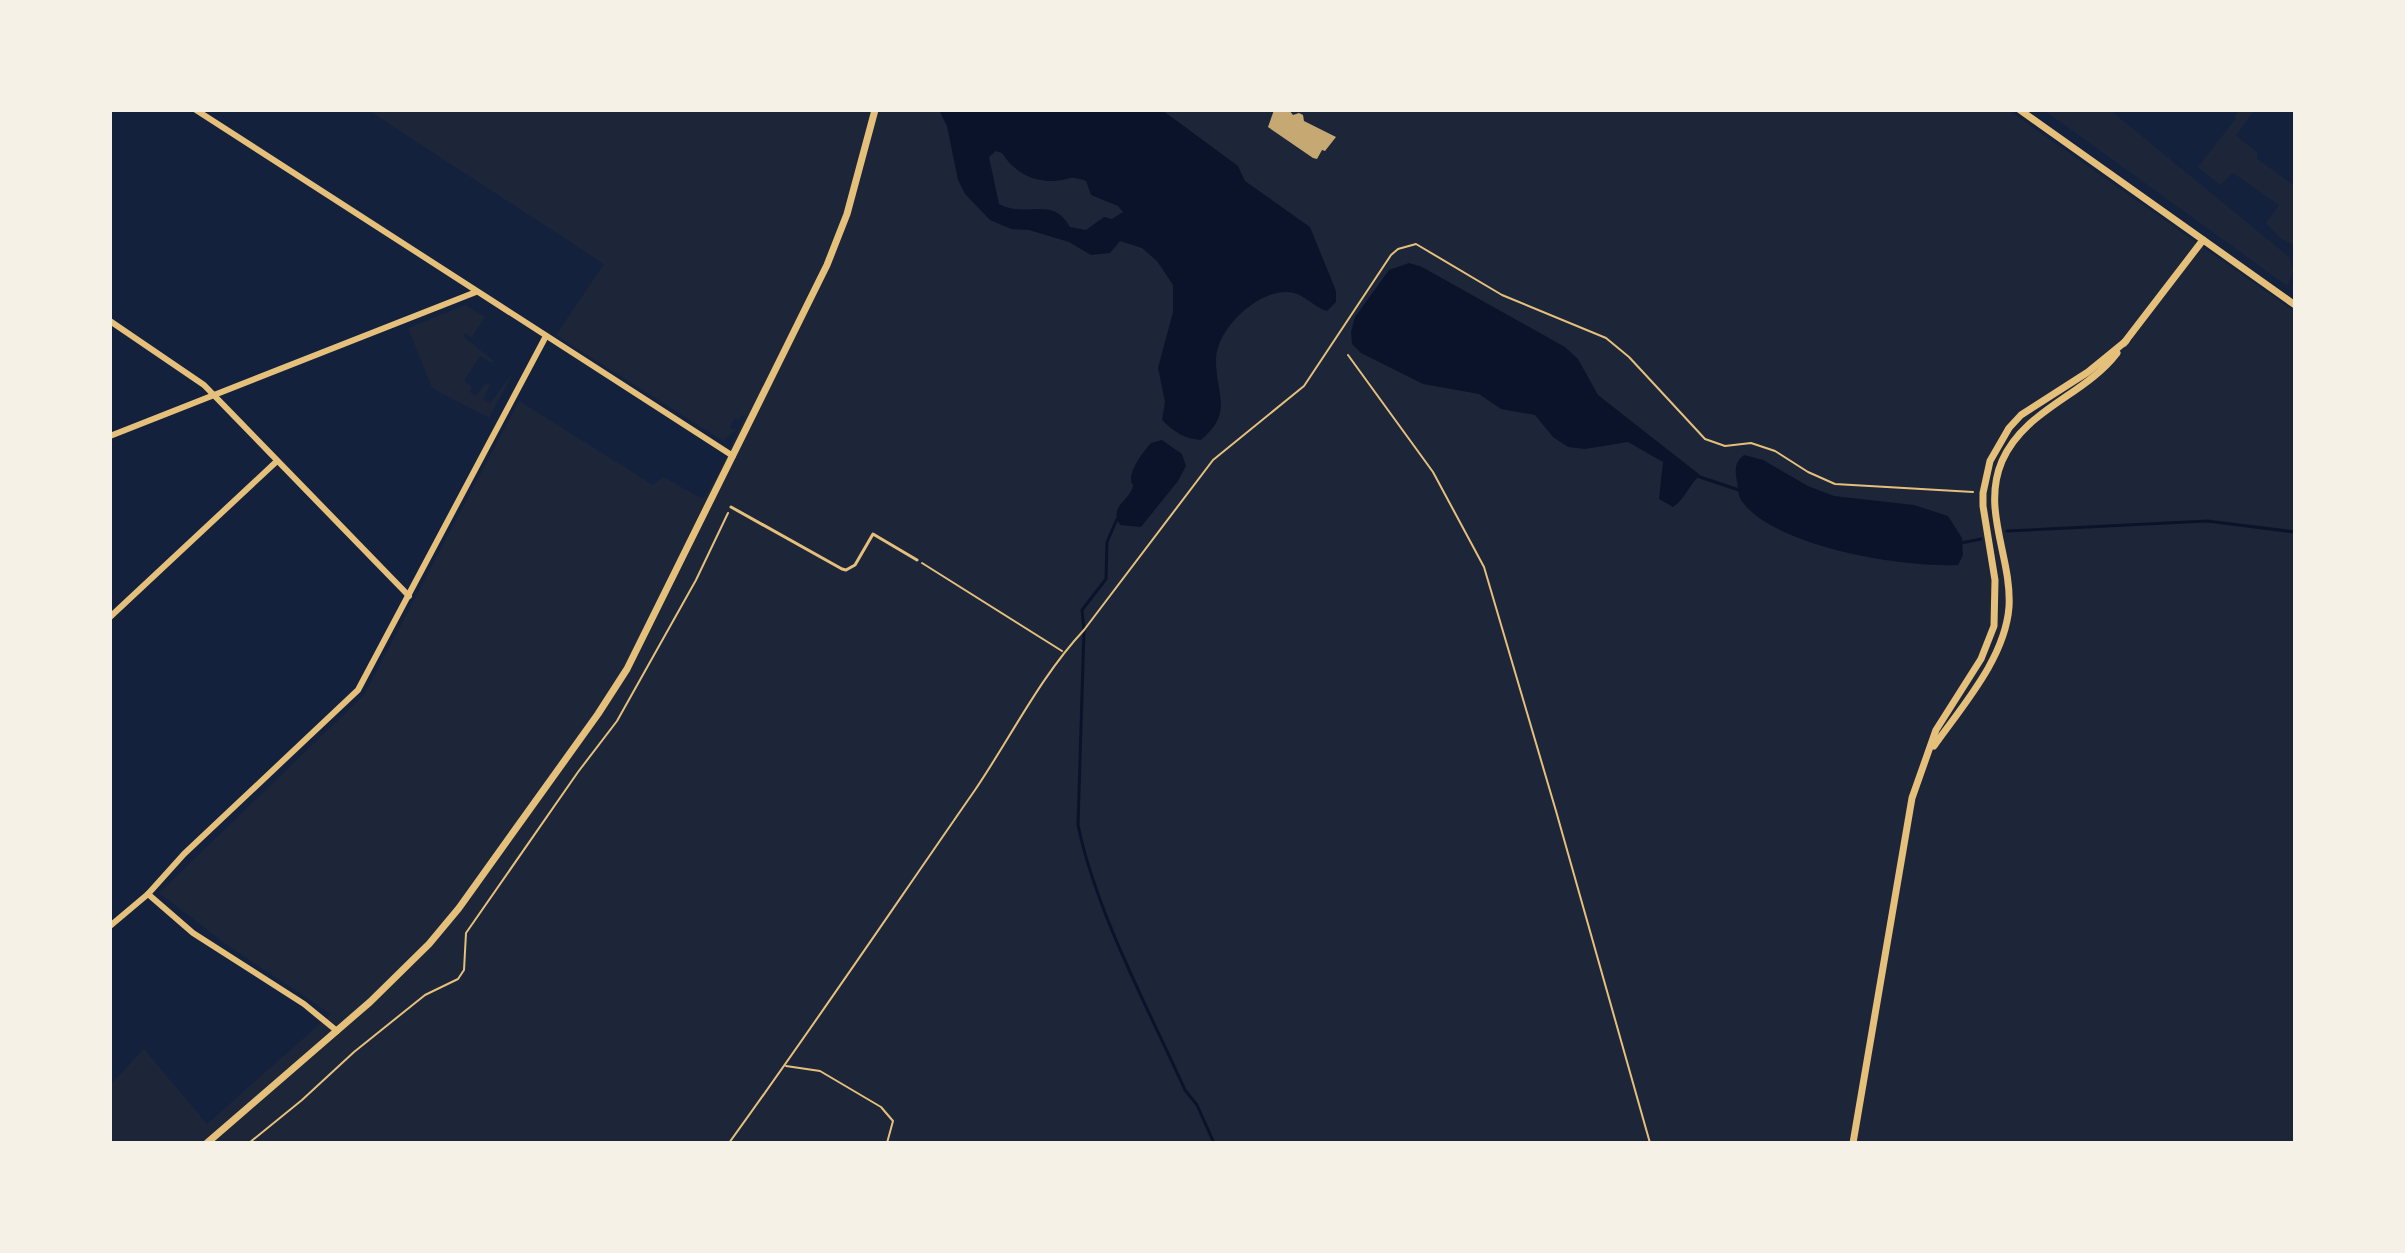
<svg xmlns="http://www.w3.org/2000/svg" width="2405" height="1253" viewBox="0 0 2405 1253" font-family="Jost,sans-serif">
  <rect width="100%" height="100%" fill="#14213d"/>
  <g fill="#1d2539">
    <polygon points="368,110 2008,110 2295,312 2295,1143 110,1143 110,1085 144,1049 207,1124 331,1014 227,945 159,893 364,695 519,401 653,485 663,477 703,499 716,479 745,416 742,415 739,420 734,419 730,428 736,430 723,441 556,335 604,264"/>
    <polygon points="2044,110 2110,110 2289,257 2294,270 2287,286"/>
    <polygon points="2239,110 2254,110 2236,136 2257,152 2257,159 2295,186 2295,246 2280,238 2266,223 2279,205 2233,173 2220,185 2198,167 2236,118 2234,117"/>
    <polygon points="465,305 485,317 472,337 490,349 464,333 464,337 494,361 492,363 480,356 464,381 472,387 470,392 475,396 485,384 490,385 483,399 490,403 513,373 489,418 432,388 408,328"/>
  </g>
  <g fill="#0b132b" fill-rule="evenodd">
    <path d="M939,110h223l76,56 7,15 65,46 26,64v11l-9,9c-12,-3 -21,-15 -33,-18 -32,-8 -78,35 -78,67 0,36 18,51 -15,80 -16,-1 -27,-8 -39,-20l3,-18 -7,-34 15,-56v-27l-16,-24 -15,-13 -22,-7 -10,12 -19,2 -22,-13 -40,-12 -18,-1 -21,-9 -25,-26 -7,-14 -11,-54zM996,151l6,2c12,19 30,29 53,28 15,-1 15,-6 31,0l5,14 27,11 5,6 -11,7 -8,-2 -18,13 -16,-3c-18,-32 -42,-8 -71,-23l-10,-47z"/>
    <path d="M1409,263l13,4 143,80 13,12 20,36 102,80c-11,10 -15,24 -27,32l-14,-8 4,-37 -35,-20 -43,7 -17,-2 -15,-10 -18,-22 -34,-6 -22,-15 -56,-10 -62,-31 -9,-9 -1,-12 4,-15 34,-47z"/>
    <path d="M1162,440l20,14 4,12 -8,15 -37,46 -21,-2c-10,-17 4,-21 11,-34 5,-11 0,-2 0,-13 1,-12 13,-27 20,-35z"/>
    <path d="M1744,455l19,5 45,26 26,10 80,9 34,11 14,22 1,17 -5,10c-54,3 -185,-18 -217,-65 -3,-5 -3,-12 -4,-18 -2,-12 -3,-19 7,-27z"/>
  </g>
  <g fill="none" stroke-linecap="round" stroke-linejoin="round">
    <g stroke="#0b132b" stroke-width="3">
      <polyline points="1697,476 1739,490"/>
      <path d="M1117,519l-10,23 -1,37 -24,31 2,20 -6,195c18,87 70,183 107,265l12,15 17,38"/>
      <polyline points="2007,531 2207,521 2295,532"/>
      <polyline points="1961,543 1981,539"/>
    </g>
  </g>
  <polygon fill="#c6a872" points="1274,110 1289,110 1293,115 1299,113 1303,115 1304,121 1336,137 1325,151 1322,150 1317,159 1313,158 1268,127"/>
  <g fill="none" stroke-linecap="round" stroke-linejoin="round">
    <g stroke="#e5c07b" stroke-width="2">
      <polyline points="1348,355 1433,472 1484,567 1556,811 1650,1143"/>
      <polyline points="922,563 1062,651"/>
      <polyline points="786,1066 820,1071 881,1107 893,1121 887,1143"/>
      <polyline points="249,1143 302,1100 354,1052 425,995 458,979 464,970 466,933 578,772 617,721 696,580 728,513"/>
      <path d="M729,1143c84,-116 164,-235 246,-353 36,-53 65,-113 109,-160l129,-170 91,-74 87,-131 7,-6 18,-5 86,51 104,43 23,19 76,82 20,7 26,-3 24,8 33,21 27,12 138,8"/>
    </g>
    <polyline stroke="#e5c07b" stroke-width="3" points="731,507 842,569 846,570 855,565 873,534 917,560"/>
    <g stroke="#e5c07b" stroke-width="6">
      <polyline points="196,110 733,456"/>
      <polyline points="110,321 204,385 409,596"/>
      <polyline points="110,436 476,292"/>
      <polyline points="110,617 277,461"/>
      <polyline points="148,894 193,933 304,1004 337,1031"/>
      <polyline points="110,926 148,894 184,854 358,690 546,336"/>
    </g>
    <g stroke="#e5c07b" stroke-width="7">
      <polyline points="2020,110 2295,305"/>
      <polyline points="2124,343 2203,240"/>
      <path d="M1934,746c29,-41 71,-88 75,-139 3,-50 -28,-97 -7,-146 23,-52 82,-65 115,-108"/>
      <polyline points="207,1143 370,1002 429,944 459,908 598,714 627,669 827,265 847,214 875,110"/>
      <polyline points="1853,1143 1912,798 1936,730 1981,659 1994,626 1995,580 1983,506 1983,493 1990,461 2009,428 2021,415 2088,372 2126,341"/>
    </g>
  </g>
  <rect width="2405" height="1253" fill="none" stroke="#f6f1e7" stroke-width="224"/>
</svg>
